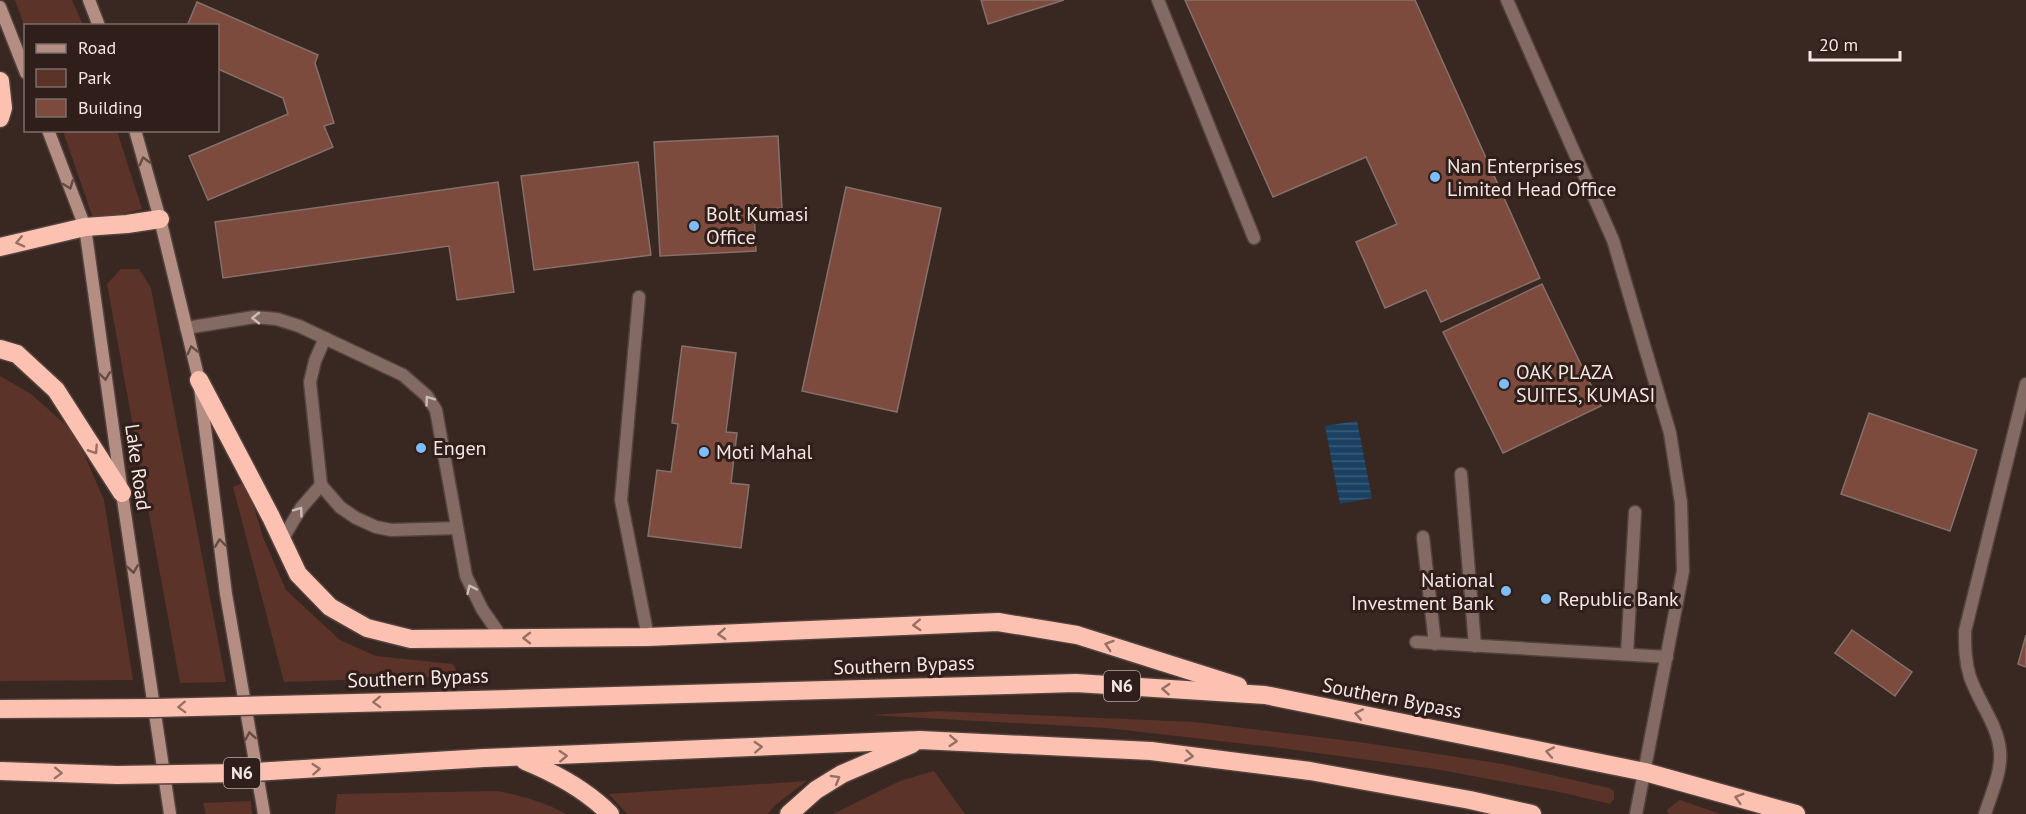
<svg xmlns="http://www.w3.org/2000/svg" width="2026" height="814" viewBox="0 0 2026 814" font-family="'PT Sans',sans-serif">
  <defs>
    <pattern id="water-rules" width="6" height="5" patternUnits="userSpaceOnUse" patternTransform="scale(1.5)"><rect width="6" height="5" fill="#1a4162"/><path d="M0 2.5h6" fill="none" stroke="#3c5c78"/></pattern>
  </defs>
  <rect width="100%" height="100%" fill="#392722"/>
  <g fill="#5c3328">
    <polygon points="15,0 72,0 83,25 26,26 25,28"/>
    <polygon points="63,131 117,131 142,209 94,221"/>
    <polygon points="121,269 139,269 151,288 226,682 180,683 107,284"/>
    <polygon points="0,376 31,394 75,433 104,500 133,680 0,681"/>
    <polygon points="246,481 263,537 286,590 340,640 376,656 453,664 459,676 284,682 233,487"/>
    <polygon points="939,711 1195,722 1359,742 1503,764 1609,788 1614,791 1614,799 1610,804 1564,793 1435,769 1273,747 1107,728 869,715"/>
    <polygon points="934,771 965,814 833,814 900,781"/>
    <polygon points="807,781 775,805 768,814 627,814 609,794"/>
    <path d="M497,791c25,5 47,11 69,23h-231l2,-20z"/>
    <polygon points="1680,800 1721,814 1723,814 1668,814 1667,810"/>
    <polygon points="251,801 252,814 206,814 203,803"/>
  </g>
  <polygon fill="url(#water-rules)" points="1357,421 1372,498 1340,504 1325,426"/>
  <g fill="#7d4b3d" stroke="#85706a" stroke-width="1.5">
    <polygon points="981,0 1064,0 988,24"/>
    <polygon points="1185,0 1415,0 1540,278 1441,322 1426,290 1385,308 1356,242 1397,224 1366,157 1273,197"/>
    <polygon points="197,2 318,55 315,63 334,123 324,126 333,147 208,200 189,156 288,114 283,98 218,69 218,26 187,26"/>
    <polygon points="778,136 782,208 754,210 756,251 660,256 654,142"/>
    <polygon points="638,162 651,255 534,270 521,176"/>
    <polygon points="498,182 514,292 457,300 449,246 223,278 215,222"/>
    <polygon points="846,187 941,208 897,412 802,391"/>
    <polygon points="1542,284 1601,406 1503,453 1443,332"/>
    <polygon points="682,346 736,353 726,432 737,433 731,483 749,485 741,548 648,536 657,470 671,472 678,424 672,423"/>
    <polygon points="1869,413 1977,450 1950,531 1841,494"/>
    <polygon points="1852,630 1912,672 1895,696 1835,653"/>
    <polygon points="2026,635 2026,667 2018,664"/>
  </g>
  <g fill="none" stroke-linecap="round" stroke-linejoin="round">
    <g stroke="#53423d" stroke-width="15">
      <g id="lane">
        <polyline points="1158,0 1254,238"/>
        <polyline points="639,297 621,500 648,637"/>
        <polyline points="186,328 254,317 277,319 299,326 403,375 427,396 436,410 466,576 482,609 502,638"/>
        <polyline points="325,338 315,361 310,382 321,485 340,507 356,518 376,527 391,530 457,528"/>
        <polyline points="1461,474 1475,646"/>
        <polyline points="1423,537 1435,644"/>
        <polyline points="282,540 301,508 321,485"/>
        <polyline points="1416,642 1667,657"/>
        <polyline points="1627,654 1635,512"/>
      </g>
    </g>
    <g stroke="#53423d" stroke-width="15">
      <g id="street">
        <polyline points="1507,0 1613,240 1670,433 1681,503 1683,571 1636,814"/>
        <path d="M1985,814c6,-20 17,-42 15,-63 -2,-26 -22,-50 -30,-74 -5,-16 -5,-30 -5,-46l61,-247"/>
      </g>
    </g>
    <g stroke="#53423d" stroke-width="15">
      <g id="secondary">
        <polyline points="89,0 99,26"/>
        <polyline points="0,7 26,73"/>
        <polyline points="48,130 85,227 122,493 170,814"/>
        <polyline points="135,130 160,219 199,380 226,594 264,814"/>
      </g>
    </g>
    <g stroke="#53423d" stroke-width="21">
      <g id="highway">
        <polyline points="0,81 3,108 0,118"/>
        <polyline points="0,247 85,227 127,224 160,219"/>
        <polyline points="0,349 17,354 56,390 122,493"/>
        <polyline points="199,380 271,517 298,574 330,607 367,628 411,639 648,637 998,622 1077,635 1238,686"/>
        <polyline points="436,701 1076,683 1265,695 1645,772 1796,814"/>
        <polyline points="484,758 920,740 1151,751 1310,771 1470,800 1532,814"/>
        <path d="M525,761c32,13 61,29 85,53"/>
        <polyline points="789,814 816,790 842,774 912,744"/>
      </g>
    </g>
    <use href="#lane" stroke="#836b64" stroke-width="12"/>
    <use href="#street" stroke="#836b64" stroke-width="12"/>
    <use href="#secondary" stroke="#b48e83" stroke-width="12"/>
    <use href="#highway" stroke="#fdc1b1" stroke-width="18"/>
    <g stroke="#53423d" stroke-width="21" stroke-linecap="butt">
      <g id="highway-bridge">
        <polyline points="0,709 154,708 436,701"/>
        <polyline points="0,771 117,775 239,773 484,758"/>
      </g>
    </g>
    <use href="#highway-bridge" stroke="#fdc1b1" stroke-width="18"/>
  </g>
  <defs><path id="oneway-chevron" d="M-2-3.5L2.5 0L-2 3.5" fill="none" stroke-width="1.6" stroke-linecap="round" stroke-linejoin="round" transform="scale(1.5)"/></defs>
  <g stroke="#644b43">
    <use href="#oneway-chevron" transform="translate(144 161) rotate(-105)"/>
    <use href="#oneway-chevron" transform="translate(69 185) rotate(69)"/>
    <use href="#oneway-chevron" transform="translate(192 350) rotate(-104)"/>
    <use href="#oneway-chevron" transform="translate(105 376) rotate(82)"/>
    <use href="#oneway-chevron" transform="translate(220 543) rotate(-97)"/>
    <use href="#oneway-chevron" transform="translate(133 569) rotate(81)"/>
    <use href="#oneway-chevron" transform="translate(250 736) rotate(-100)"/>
  </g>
  <g stroke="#967065">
    <use href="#oneway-chevron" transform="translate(20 242) rotate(167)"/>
    <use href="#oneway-chevron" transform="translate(94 450) rotate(57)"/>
    <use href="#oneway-chevron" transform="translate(917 625) rotate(177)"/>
    <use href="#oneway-chevron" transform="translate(722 634) rotate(177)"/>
    <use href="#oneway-chevron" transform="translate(527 638) rotate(180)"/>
    <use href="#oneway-chevron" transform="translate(1109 645) rotate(-162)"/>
    <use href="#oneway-chevron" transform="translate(1166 689) rotate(-176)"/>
    <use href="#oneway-chevron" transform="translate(377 702) rotate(178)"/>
    <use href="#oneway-chevron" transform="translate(182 707) rotate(178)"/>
    <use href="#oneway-chevron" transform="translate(1359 714) rotate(-169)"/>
    <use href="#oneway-chevron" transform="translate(953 741) rotate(3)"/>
    <use href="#oneway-chevron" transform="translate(758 747) rotate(-3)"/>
    <use href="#oneway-chevron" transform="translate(1550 752) rotate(-169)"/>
    <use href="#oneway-chevron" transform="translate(563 756) rotate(-3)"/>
    <use href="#oneway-chevron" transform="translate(1189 756) rotate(7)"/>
    <use href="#oneway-chevron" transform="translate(316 769) rotate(-4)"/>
    <use href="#oneway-chevron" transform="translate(58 773) rotate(2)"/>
    <use href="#oneway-chevron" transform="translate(836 779) rotate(-30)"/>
    <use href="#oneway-chevron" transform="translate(1739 798) rotate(-164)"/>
  </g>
  <g stroke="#ccbcb7">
    <use href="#oneway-chevron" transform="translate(256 318) rotate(-180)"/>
    <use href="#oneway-chevron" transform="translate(429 400) rotate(-126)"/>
    <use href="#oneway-chevron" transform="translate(299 511) rotate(-54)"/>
    <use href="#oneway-chevron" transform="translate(471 589) rotate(-115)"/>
  </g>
  <g fill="#7dbef9" stroke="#2f1e19" stroke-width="2">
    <circle cx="1435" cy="177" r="6"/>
    <circle cx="694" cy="226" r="6"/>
    <circle cx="1504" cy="384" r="6"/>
    <circle cx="421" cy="448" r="6"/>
    <circle cx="704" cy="452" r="6"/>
    <circle cx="1506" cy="591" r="6"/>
    <circle cx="1546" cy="599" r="6"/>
  </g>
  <g text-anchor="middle" stroke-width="6" stroke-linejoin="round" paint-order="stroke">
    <g fill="#2f1e19" stroke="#b8aba7" stroke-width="1.5">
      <rect x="1104" y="671" width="36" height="30" rx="4.5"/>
      <rect x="224" y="758" width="36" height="30" rx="4.5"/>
    </g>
    <g font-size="18" font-weight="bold" fill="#f3e7e4">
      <text x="1122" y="692">N6</text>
      <text x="242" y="779">N6</text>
    </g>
    <g font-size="20" fill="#f3e7e4" stroke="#2f1e19" text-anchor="start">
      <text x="1447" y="173">Nan Enterprises<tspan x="1447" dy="23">Limited Head Office</tspan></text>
      <text x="706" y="221">Bolt Kumasi<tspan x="706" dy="23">Office</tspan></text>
      <text x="1516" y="379">OAK PLAZA<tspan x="1516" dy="23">SUITES, KUMASI</tspan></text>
      <text x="433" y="455">Engen</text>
      <text x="716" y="459">Moti Mahal</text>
      <text x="1494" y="587" text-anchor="end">National<tspan x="1494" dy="23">Investment Bank</tspan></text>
      <text x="1558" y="606">Republic Bank</text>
    </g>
    <g font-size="20" fill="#f3e7e4" stroke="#2f1e19">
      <text transform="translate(138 467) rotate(82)" y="7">Lake Road</text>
      <text transform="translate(904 665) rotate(-2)" y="7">Southern Bypass</text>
      <text transform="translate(418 678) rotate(-2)" y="7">Southern Bypass</text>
      <text transform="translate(1392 698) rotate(11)" y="7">Southern Bypass</text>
    </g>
  </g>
  <rect x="24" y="24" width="195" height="108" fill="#2f1e19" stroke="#7d6e6a" stroke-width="1.5"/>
  <rect x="36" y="44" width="30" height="9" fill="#b48e83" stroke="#7d6e6a" stroke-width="1.5"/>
  <text x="78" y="54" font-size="18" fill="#f3e7e4">Road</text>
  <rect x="36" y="69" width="30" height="18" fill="#5c3328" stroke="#7d6e6a" stroke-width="1.5"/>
  <text x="78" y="84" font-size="18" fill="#f3e7e4">Park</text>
  <rect x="36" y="99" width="30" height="18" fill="#7d4b3d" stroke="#7d6e6a" stroke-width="1.5"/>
  <text x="78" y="114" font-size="18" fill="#f3e7e4">Building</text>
  <path d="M1810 51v9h90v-9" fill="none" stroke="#f3e7e4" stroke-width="3"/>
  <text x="1819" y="51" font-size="18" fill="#f3e7e4" stroke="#2f1e19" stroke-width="4.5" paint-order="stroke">20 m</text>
</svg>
